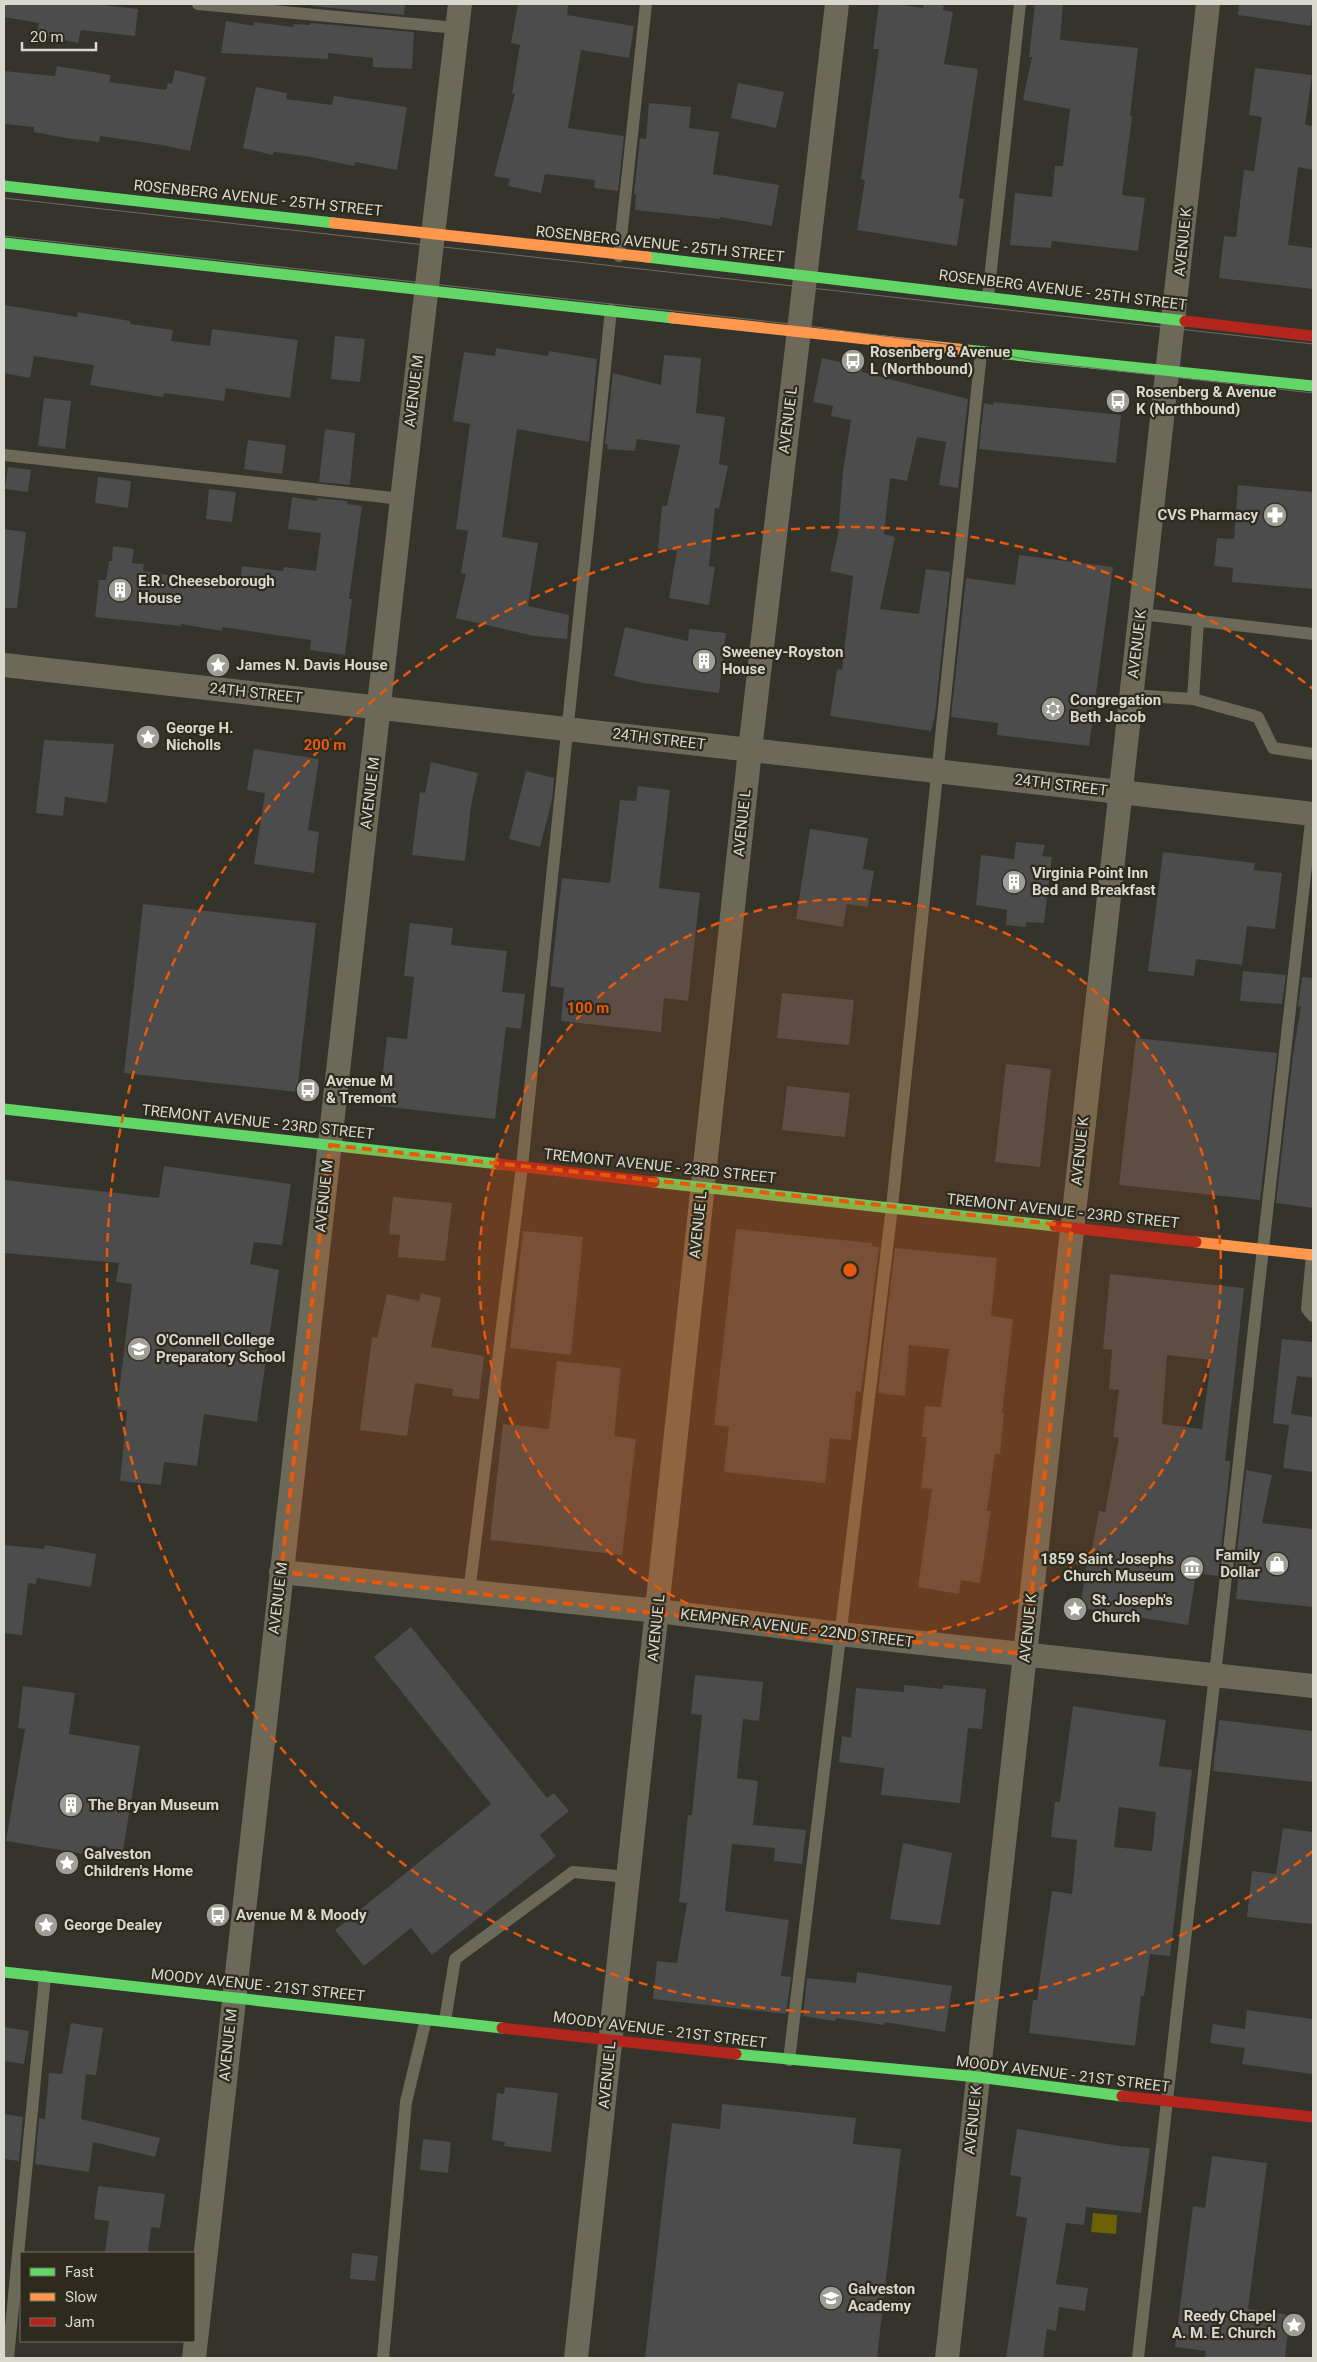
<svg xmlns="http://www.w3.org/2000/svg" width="1317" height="2362" viewBox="0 0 1317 2362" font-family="Roboto,sans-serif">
  <rect width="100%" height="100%" fill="#34332c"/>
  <polygon fill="#6c6004" points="1093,2213 1117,2215 1116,2234 1091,2232"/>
  <g fill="#4b4c4b" fill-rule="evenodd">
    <polygon points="4,4 93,4 138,9 135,36 81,30 78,43 37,35 39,23 4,17"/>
    <polygon points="311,4 405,4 404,15 311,6"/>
    <polygon points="518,4 568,4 567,15 634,26 629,58 581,50 568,128 624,136 618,191 594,188 595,180 545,174 541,193 508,186 510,179 494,176 515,94 512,93 520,45 511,43"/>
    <polygon points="879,4 896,4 923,8 924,4 944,4 943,10 953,12 944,64 978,69 959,198 964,199 957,246 857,230 865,180 861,179 879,49 873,49"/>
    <polygon points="1035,4 1063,4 1060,40 1138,48 1130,116 1132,117 1122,195 1145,198 1138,251 1052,241 1051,248 1010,245 1015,193 1052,197 1055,166 1063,166 1070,109 1023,100 1032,57 1029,57"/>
    <polygon points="1239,4 1313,4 1311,26 1238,15"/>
    <polygon points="226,21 254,26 254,22 293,27 294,24 310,25 310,23 414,32 412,69 373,67 373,58 328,53 328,59 221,53"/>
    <polygon points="57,66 111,75 109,82 166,90 168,83 172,84 175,70 206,77 190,151 162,145 100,136 99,142 66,138 34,132 34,127 4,124 4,71 55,76"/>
    <polygon points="1255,68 1312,75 1305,125 1313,126 1313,170 1298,167 1288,245 1313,248 1313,289 1219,278 1224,236 1236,237 1244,170 1254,171 1262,117 1249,115"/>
    <polygon points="738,83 784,92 776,128 731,118"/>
    <polygon points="256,87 287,93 286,99 332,105 334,96 407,107 397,170 355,162 354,166 305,156 274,152 273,155 243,148"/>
    <polygon points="649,103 691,107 689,128 719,132 713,174 779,185 772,226 720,217 720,219 635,210 636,194 634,194 640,138 646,139"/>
    <polygon points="4,305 77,317 78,312 130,321 130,324 173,330 171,341 210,346 212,329 298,340 290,398 226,388 224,401 164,393 163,397 132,392 90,385 94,365 34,356 30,378 4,373"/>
    <polygon points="335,336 365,339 360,382 331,379"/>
    <polygon points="496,348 548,356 549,351 597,359 589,442 517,429 502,537 538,543 528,606 569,615 567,639 534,636 456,618 466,574 461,573 468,531 456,529 470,424 453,421 464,352 495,356"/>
    <polygon points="664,355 701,358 696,413 725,417 719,464 728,466 719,509 715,508 709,566 715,567 709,605 669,598 677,551 658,549 662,506 667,506 680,445 637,439 635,451 607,449 608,445 605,444 613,373 661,385"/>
    <polygon points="822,358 863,367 862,372 968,399 958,488 939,485 946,442 917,437 907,481 890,478 884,534 895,537 880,609 919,614 926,569 950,572 935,715 931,731 830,716 837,669 842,670 853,576 830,571 838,535 843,471 851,420 831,416 833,406 813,402"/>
    <polygon points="44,398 71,401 65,449 38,446"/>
    <polygon points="994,402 1121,415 1116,463 979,449 984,403 993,405"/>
    <polygon points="325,429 355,433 350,485 319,482"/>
    <polygon points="248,440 286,445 282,474 244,469"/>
    <polygon points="8,467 31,470 28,492 5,489"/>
    <polygon points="98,477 131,481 128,508 95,503"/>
    <polygon points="1238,485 1313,492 1313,589 1232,582 1233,568 1214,566 1217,538 1234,539"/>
    <polygon points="209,489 236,492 232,522 206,519"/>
    <polygon points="292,497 317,501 317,498 348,501 347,504 362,506 349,599 352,599 345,655 310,650 311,640 275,635 223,627 222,631 181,624 181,626 95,617 99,580 106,580 109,561 112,561 113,546 134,549 132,563 144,564 143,571 198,580 199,576 240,584 242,566 283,571 284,567 316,571 321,533 288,529"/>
    <polygon points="4,529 26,532 17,608 4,608"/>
    <polygon points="1019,555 1113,567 1089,746 997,735 998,723 951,717 966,578 1015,585"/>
    <polygon points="625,627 688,641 689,629 726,633 719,693 643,683 614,676"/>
    <polygon points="44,740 114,744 107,803 65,797 63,816 36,813"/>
    <polygon points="254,749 319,759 308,830 319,832 314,873 254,864 265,793 247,790"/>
    <polygon points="431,762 478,773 471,806 465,861 412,855 420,792 425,793"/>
    <polygon points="526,771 554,778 552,800 540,847 509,839"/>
    <polygon points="638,786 670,790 659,888 700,893 688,1001 664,998 661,1032 561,1021 564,988 550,986 562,878 610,883 620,800 636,801"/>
    <polygon points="810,829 868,838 863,869 874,871 868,907 847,904 843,927 796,919"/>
    <polygon points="1016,842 1045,845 1042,856 1052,857 1044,923 1026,922 1026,927 1006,925 1007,910 976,905 981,855 1014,859"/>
    <polygon points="1163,852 1255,863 1254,870 1282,873 1275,929 1247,926 1242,965 1196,959 1194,976 1148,971"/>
    <polygon points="143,904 316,923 297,1092 124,1073"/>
    <polygon points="410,923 453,928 451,945 507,951 502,992 525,994 521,1029 506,1027 495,1119 379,1106 387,1037 407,1039 414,977 404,976"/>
    <polygon points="1243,971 1286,975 1282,1004 1240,1001"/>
    <polygon points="1302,977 1313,978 1313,1208 1276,1203 1293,1055 1301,1006 1298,1006"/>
    <polygon points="782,993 854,1000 849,1045 777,1038"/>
    <polygon points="1136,1038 1277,1053 1260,1200 1119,1185"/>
    <polygon points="1006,1064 1051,1069 1040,1167 995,1162"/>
    <polygon points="787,1086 850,1093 845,1137 782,1130"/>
    <polygon points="164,1166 291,1184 282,1245 254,1242 250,1264 279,1270 257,1422 204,1414 197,1466 164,1462 161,1485 120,1481 127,1411 117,1409 132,1284 116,1282 119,1263 4,1253 4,1180 159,1198"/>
    <polygon points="393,1197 452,1203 445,1261 398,1257 400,1235 389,1234"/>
    <polygon points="736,1229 872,1243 872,1246 879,1247 861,1392 856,1391 851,1440 830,1438 825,1483 724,1472 729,1427 714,1425"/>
    <polygon points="523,1231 583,1237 571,1355 510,1348"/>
    <polygon points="895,1248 997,1258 991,1316 1013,1319 1002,1413 1004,1413 1000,1454 995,1454 987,1511 991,1511 980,1583 961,1580 959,1594 918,1587 932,1489 921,1488 927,1437 922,1437 925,1406 941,1407 949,1349 909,1345 905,1396 878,1393"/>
    <path d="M1110,1274l134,14 -19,173h5v5l-12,110 -22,-3 -8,52 -108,-17 7,-44h2l10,-53 6,1 14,-74 -6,-1 6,-47 -10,-1 3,-39 -9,-1zM1167,1355l44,5 -9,69 -40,-5z"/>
    <polygon points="421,1293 441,1298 431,1347 484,1356 479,1399 452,1396 453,1389 415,1383 407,1436 360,1430 372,1337 377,1338 387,1294 419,1301"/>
    <polygon points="1282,1339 1313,1342 1313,1378 1297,1376 1291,1414 1313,1417 1313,1472 1283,1468 1289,1425 1273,1423"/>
    <polygon points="557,1361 621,1368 614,1436 636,1439 622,1555 490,1540 503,1424 549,1429"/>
    <polygon points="1246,1470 1272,1475 1262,1523 1313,1529 1313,1607 1236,1599 1238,1579 1234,1579"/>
    <polygon points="4,1545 44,1549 45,1545 96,1554 91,1587 37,1578 36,1584 28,1583 22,1635 4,1633"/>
    <polygon points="411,1627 547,1798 554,1793 569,1811 540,1835 556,1856 432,1955 411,1928 364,1966 335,1930 491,1804 374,1657"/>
    <polygon points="695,1675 763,1682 759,1721 743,1719 737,1778 758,1781 753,1825 806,1830 802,1864 774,1861 775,1848 732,1844 725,1911 789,1920 781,1976 791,1977 786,2014 653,1999 657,1961 677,1963 687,1903 679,1902 688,1815 692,1815 702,1715 691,1714"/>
    <polygon points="904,1685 943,1689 943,1685 986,1689 982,1729 968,1728 960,1803 881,1795 884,1768 839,1762 842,1736 851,1738 856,1688 904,1692"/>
    <polygon points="23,1686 75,1693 69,1734 140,1746 123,1851 92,1846 90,1855 6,1841 25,1729 18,1728"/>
    <path d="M1073,1706l93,14 -7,46 33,4 -22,186 -20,-2 -6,42h-3l-6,50 -106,-13 4,-33h4l15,-109 20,3 5,-54 -26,-3 4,-35h5zM1119,1807l37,5 -4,39 -38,-4z"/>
    <polygon points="1219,1720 1313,1731 1313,1782 1213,1771"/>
    <polygon points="1283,1828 1313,1832 1313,1924 1247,1917 1252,1871 1276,1874"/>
    <polygon points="903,1843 952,1853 940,1925 890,1919"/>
    <polygon points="857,1972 952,1986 945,2032 885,2022 884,2025 836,2018 835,2021 803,2016 807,1978 856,1983"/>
    <polygon points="1247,2010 1313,2019 1312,2074 1242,2064 1245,2048 1210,2043 1213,2024 1245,2029"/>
    <polygon points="71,2023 103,2028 96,2075 86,2074 81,2119 160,2138 155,2157 93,2142 89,2172 35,2164 39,2118 45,2119 49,2073 62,2074"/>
    <polygon points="4,2027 29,2031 24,2064 4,2061"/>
    <polygon points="505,2087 558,2093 551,2152 504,2146 505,2142 492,2140 497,2093 504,2094"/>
    <polygon points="722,2104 856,2118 853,2144 901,2149 877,2358 645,2358 672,2123 720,2129"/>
    <polygon points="4,2114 23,2117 19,2161 4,2159"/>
    <polygon points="1017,2129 1120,2146 1150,2148 1141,2213 1086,2207 1084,2225 1066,2223 1056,2284 1088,2288 1085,2311 1059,2307 1056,2331 1047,2329 1043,2358 1006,2358 1027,2218 1016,2216 1021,2177 1010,2175"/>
    <polygon points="423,2139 451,2142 448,2173 420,2170"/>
    <polygon points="1212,2156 1267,2163 1248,2309 1290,2315 1285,2357 1205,2358 1206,2351 1175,2347 1193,2206 1205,2208"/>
    <polygon points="98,2186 165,2194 160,2228 151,2227 148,2253 105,2253 109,2221 94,2219"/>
    <polygon points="352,2253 378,2256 375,2281 350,2279"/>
  </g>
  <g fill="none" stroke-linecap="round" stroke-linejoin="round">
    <g stroke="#6d6958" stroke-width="12">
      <polyline points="198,4 457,28"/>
      <polyline points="619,256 646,4"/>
      <polyline points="988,297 1020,4"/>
      <polyline points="4,455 402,499"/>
      <polyline points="1141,614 1313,634"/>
      <polyline points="1131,695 1193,699 1258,717 1273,748 1313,754"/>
      <polyline points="1193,699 1198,621"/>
      <polyline points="1312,1255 1307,1309 1313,1316"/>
      <polyline points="469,1593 522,1166 611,310"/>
      <polyline points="445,2021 455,1959 573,1872 628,1877"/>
      <polyline points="789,2060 892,1207 981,353"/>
      <polyline points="8,2358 45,1976"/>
      <polyline points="383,2358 406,2102 426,2019"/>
      <polyline points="1138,2358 1312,813"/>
    </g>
    <g stroke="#6d6958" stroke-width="24">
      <polyline points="4,665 1313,814"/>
      <polyline points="281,1572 658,1611 840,1634 1313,1686"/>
      <polyline points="194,2358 402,499 460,4"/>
      <polyline points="576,2358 750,750 837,4"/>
      <polyline points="947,2358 1208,4"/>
    </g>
    <g stroke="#63d668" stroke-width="11">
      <polyline points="4,186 334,223"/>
      <polyline points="4,243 673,318"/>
      <polyline points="647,257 1185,321"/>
      <polyline points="967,350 1313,386"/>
      <polyline points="4,1109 499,1164"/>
      <polyline points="654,1182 1055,1226"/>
      <polyline points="4,1972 502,2028"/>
      <polyline points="736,2054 978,2077 1122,2096"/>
    </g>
    <g stroke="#ff974d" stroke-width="11">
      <polyline points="334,223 647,257"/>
      <polyline points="673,318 967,350"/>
      <polyline points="1196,1242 1313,1255"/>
    </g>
    <g stroke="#b3261e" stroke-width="11">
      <polyline points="1185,321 1313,336"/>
      <polyline points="499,1164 654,1182"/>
      <polyline points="1055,1226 1196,1242"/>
      <polyline points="502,2028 736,2054"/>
      <polyline points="1122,2096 1313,2117"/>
    </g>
    <g stroke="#6e6c62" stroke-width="1">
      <polyline points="4,198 1313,344"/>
      <polyline points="4,236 800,325 945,344 1040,362 1313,393"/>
    </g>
  </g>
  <path fill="#e8590c" fill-opacity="0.2" stroke="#e8590c" stroke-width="4" stroke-dasharray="10 6" stroke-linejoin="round" d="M330,1145l742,81 -47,428 -744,-82z"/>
  <circle cx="850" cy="1270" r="371" fill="#e8590c" fill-opacity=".12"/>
  <g fill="none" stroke="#e8590c" stroke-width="2.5" stroke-dasharray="9 6">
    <circle cx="850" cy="1270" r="371"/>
    <path d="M1313 1851A743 743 0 1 1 1313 689"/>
  </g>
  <defs>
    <g id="bus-disc" transform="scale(1.25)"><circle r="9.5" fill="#9f9e96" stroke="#2e2b1e"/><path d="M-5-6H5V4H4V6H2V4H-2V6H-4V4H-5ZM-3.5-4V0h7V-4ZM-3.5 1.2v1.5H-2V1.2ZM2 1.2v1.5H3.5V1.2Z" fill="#fff"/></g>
    <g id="pharmacy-disc" transform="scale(1.25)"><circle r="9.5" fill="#9f9e96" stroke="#2e2b1e"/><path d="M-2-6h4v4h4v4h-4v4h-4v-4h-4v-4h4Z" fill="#fff"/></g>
    <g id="building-disc" transform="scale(1.25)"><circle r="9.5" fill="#9f9e96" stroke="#2e2b1e"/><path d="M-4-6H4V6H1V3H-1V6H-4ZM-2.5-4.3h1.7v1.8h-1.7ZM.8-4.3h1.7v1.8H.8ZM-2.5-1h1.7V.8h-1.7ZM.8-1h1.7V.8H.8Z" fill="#fff"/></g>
    <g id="sight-disc" transform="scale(1.25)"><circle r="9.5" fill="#9f9e96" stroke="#2e2b1e"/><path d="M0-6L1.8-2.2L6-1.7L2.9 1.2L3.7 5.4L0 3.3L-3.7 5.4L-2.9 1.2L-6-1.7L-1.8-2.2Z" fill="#fff"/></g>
    <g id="synagogue-disc" transform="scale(1.25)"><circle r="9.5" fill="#9f9e96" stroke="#2e2b1e"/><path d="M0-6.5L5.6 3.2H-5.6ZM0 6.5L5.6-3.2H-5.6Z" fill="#fff"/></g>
    <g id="school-disc" transform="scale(1.25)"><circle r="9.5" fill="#9f9e96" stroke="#2e2b1e"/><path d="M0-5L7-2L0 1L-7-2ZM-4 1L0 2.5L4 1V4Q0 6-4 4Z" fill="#fff"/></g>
    <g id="shop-disc" transform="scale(1.25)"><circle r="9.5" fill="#9f9e96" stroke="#2e2b1e"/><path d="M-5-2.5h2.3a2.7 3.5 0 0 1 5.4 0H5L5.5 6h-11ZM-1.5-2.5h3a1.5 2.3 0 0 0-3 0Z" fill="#fff"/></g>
    <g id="museum-disc" transform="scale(1.25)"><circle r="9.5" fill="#9f9e96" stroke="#2e2b1e"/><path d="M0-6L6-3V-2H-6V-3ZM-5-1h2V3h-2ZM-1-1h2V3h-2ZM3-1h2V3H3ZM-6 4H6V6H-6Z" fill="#fff"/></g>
  </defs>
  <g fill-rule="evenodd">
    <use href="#bus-disc" x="853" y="361"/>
    <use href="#bus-disc" x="1118" y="401"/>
    <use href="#pharmacy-disc" x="1275" y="515"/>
    <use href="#building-disc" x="120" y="590"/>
    <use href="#building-disc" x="704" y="661"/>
    <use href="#sight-disc" x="218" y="665"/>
    <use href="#synagogue-disc" x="1053" y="709"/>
    <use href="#sight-disc" x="148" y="737"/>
    <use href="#building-disc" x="1014" y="882"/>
    <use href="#bus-disc" x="308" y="1090"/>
    <use href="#school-disc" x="139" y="1349"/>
    <use href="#shop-disc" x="1277" y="1564"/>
    <use href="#museum-disc" x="1192" y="1568"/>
    <use href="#sight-disc" x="1075" y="1609"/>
    <use href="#building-disc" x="71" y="1805"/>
    <use href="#sight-disc" x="67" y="1863"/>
    <use href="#bus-disc" x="218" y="1915"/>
    <use href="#sight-disc" x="46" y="1925"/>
    <use href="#school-disc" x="831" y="2298"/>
    <use href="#sight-disc" x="1294" y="2325"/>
  </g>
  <g text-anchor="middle" stroke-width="4.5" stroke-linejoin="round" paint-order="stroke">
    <g font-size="15" fill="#d9d8cf" stroke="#2e2b1e">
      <text transform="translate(258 198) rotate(6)" y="5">ROSENBERG AVENUE - 25TH STREET</text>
      <text transform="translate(1183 242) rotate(-84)" y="5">AVENUE K</text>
      <text transform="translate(660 244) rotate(6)" y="5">ROSENBERG AVENUE - 25TH STREET</text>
      <text transform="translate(1063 290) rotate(7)" y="5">ROSENBERG AVENUE - 25TH STREET</text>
      <text transform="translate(414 391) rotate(-83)" y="5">AVENUE M</text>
      <text transform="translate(788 420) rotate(-83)" y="5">AVENUE L</text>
      <text transform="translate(1137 644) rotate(-83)" y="5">AVENUE K</text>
      <text transform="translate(256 693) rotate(6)" y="5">24TH STREET</text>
      <text transform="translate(659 739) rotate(7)" y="5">24TH STREET</text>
      <text transform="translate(1061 785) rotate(7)" y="5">24TH STREET</text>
      <text transform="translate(370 793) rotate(-83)" y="5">AVENUE M</text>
      <text transform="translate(742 823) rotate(-84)" y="5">AVENUE L</text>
      <text transform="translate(258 1122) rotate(6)" y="5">TREMONT AVENUE - 23RD STREET</text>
      <text transform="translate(1080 1151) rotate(-84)" y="5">AVENUE K</text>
      <text transform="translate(660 1166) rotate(6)" y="5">TREMONT AVENUE - 23RD STREET</text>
      <text transform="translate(324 1196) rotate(-84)" y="5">AVENUE M</text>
      <text transform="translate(1063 1211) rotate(6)" y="5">TREMONT AVENUE - 23RD STREET</text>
      <text transform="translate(698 1225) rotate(-84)" y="5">AVENUE L</text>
      <text transform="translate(278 1598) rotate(-83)" y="5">AVENUE M</text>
      <text transform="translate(656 1628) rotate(-84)" y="5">AVENUE L</text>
      <text transform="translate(797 1628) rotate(7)" y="5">KEMPNER AVENUE - 22ND STREET</text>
      <text transform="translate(1028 1628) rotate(-84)" y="5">AVENUE K</text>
      <text transform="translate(258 1985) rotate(6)" y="5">MOODY AVENUE - 21ST STREET</text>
      <text transform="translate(660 2030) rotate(7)" y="5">MOODY AVENUE - 21ST STREET</text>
      <text transform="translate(228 2045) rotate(-84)" y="5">AVENUE M</text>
      <text transform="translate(1063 2074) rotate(7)" y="5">MOODY AVENUE - 21ST STREET</text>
      <text transform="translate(607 2075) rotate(-84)" y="5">AVENUE L</text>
      <text transform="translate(973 2120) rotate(-84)" y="5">AVENUE K</text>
    </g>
    <g font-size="15" font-weight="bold" fill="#d9d8cf" stroke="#2e2b1e" text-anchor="start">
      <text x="870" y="357">Rosenberg &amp; Avenue<tspan x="870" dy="17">L (Northbound)</tspan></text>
      <text x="1136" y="397">Rosenberg &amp; Avenue<tspan x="1136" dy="17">K (Northbound)</tspan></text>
      <text x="1258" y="520" text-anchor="end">CVS Pharmacy</text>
      <text x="138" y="586">E.R. Cheeseborough<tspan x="138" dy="17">House</tspan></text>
      <text x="722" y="657">Sweeney-Royston<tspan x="722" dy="17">House</tspan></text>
      <text x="236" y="670">James N. Davis House</text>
      <text x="1070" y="705">Congregation<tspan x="1070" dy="17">Beth Jacob</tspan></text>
      <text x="166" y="733">George H.<tspan x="166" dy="17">Nicholls</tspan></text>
      <text x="1032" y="878">Virginia Point Inn<tspan x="1032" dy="17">Bed and Breakfast</tspan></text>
      <text x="326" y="1086">Avenue M<tspan x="326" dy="17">&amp; Tremont</tspan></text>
      <text x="156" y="1345">O'Connell College<tspan x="156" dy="17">Preparatory School</tspan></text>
      <text x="1260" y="1560" text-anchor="end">Family<tspan x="1260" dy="17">Dollar</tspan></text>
      <text x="1174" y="1564" text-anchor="end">1859 Saint Josephs<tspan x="1174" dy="17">Church Museum</tspan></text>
      <text x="1092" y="1605">St. Joseph's<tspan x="1092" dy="17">Church</tspan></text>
      <text x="88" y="1810">The Bryan Museum</text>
      <text x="84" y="1859">Galveston<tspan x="84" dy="17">Children's Home</tspan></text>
      <text x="236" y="1920">Avenue M &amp; Moody</text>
      <text x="64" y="1930">George Dealey</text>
      <text x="848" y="2294">Galveston<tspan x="848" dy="17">Academy</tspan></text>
      <text x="1276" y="2321" text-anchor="end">Reedy Chapel<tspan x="1276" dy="17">A. M. E. Church</tspan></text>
    </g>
  </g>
  <circle cx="850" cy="1270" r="8" fill="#e8590c" stroke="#2e2b1e" stroke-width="2.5"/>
  <g font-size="15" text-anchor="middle" font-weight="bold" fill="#e8590c" stroke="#2e2b1e" stroke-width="4.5" stroke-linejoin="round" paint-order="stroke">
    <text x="325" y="750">200 m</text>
    <text x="588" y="1013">100 m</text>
  </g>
  <rect width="1317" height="2362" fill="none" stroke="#d9d8cf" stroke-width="10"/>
  <rect x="20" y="2252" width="175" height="90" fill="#2e2b1e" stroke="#727065"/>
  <rect x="30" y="2268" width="25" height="8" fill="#63d668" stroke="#727065"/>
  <text x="65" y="2277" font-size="15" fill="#d9d8cf">Fast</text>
  <rect x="30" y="2293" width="25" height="8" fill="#ff974d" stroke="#727065"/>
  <text x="65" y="2302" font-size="15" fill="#d9d8cf">Slow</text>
  <rect x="30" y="2318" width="25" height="8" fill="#b3261e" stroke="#727065"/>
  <text x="65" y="2327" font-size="15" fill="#d9d8cf">Jam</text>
  <path d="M22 42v8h74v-8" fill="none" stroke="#d9d8cf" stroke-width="2.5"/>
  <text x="30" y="42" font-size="15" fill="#d9d8cf" stroke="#2e2b1e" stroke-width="4" paint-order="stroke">20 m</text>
</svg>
